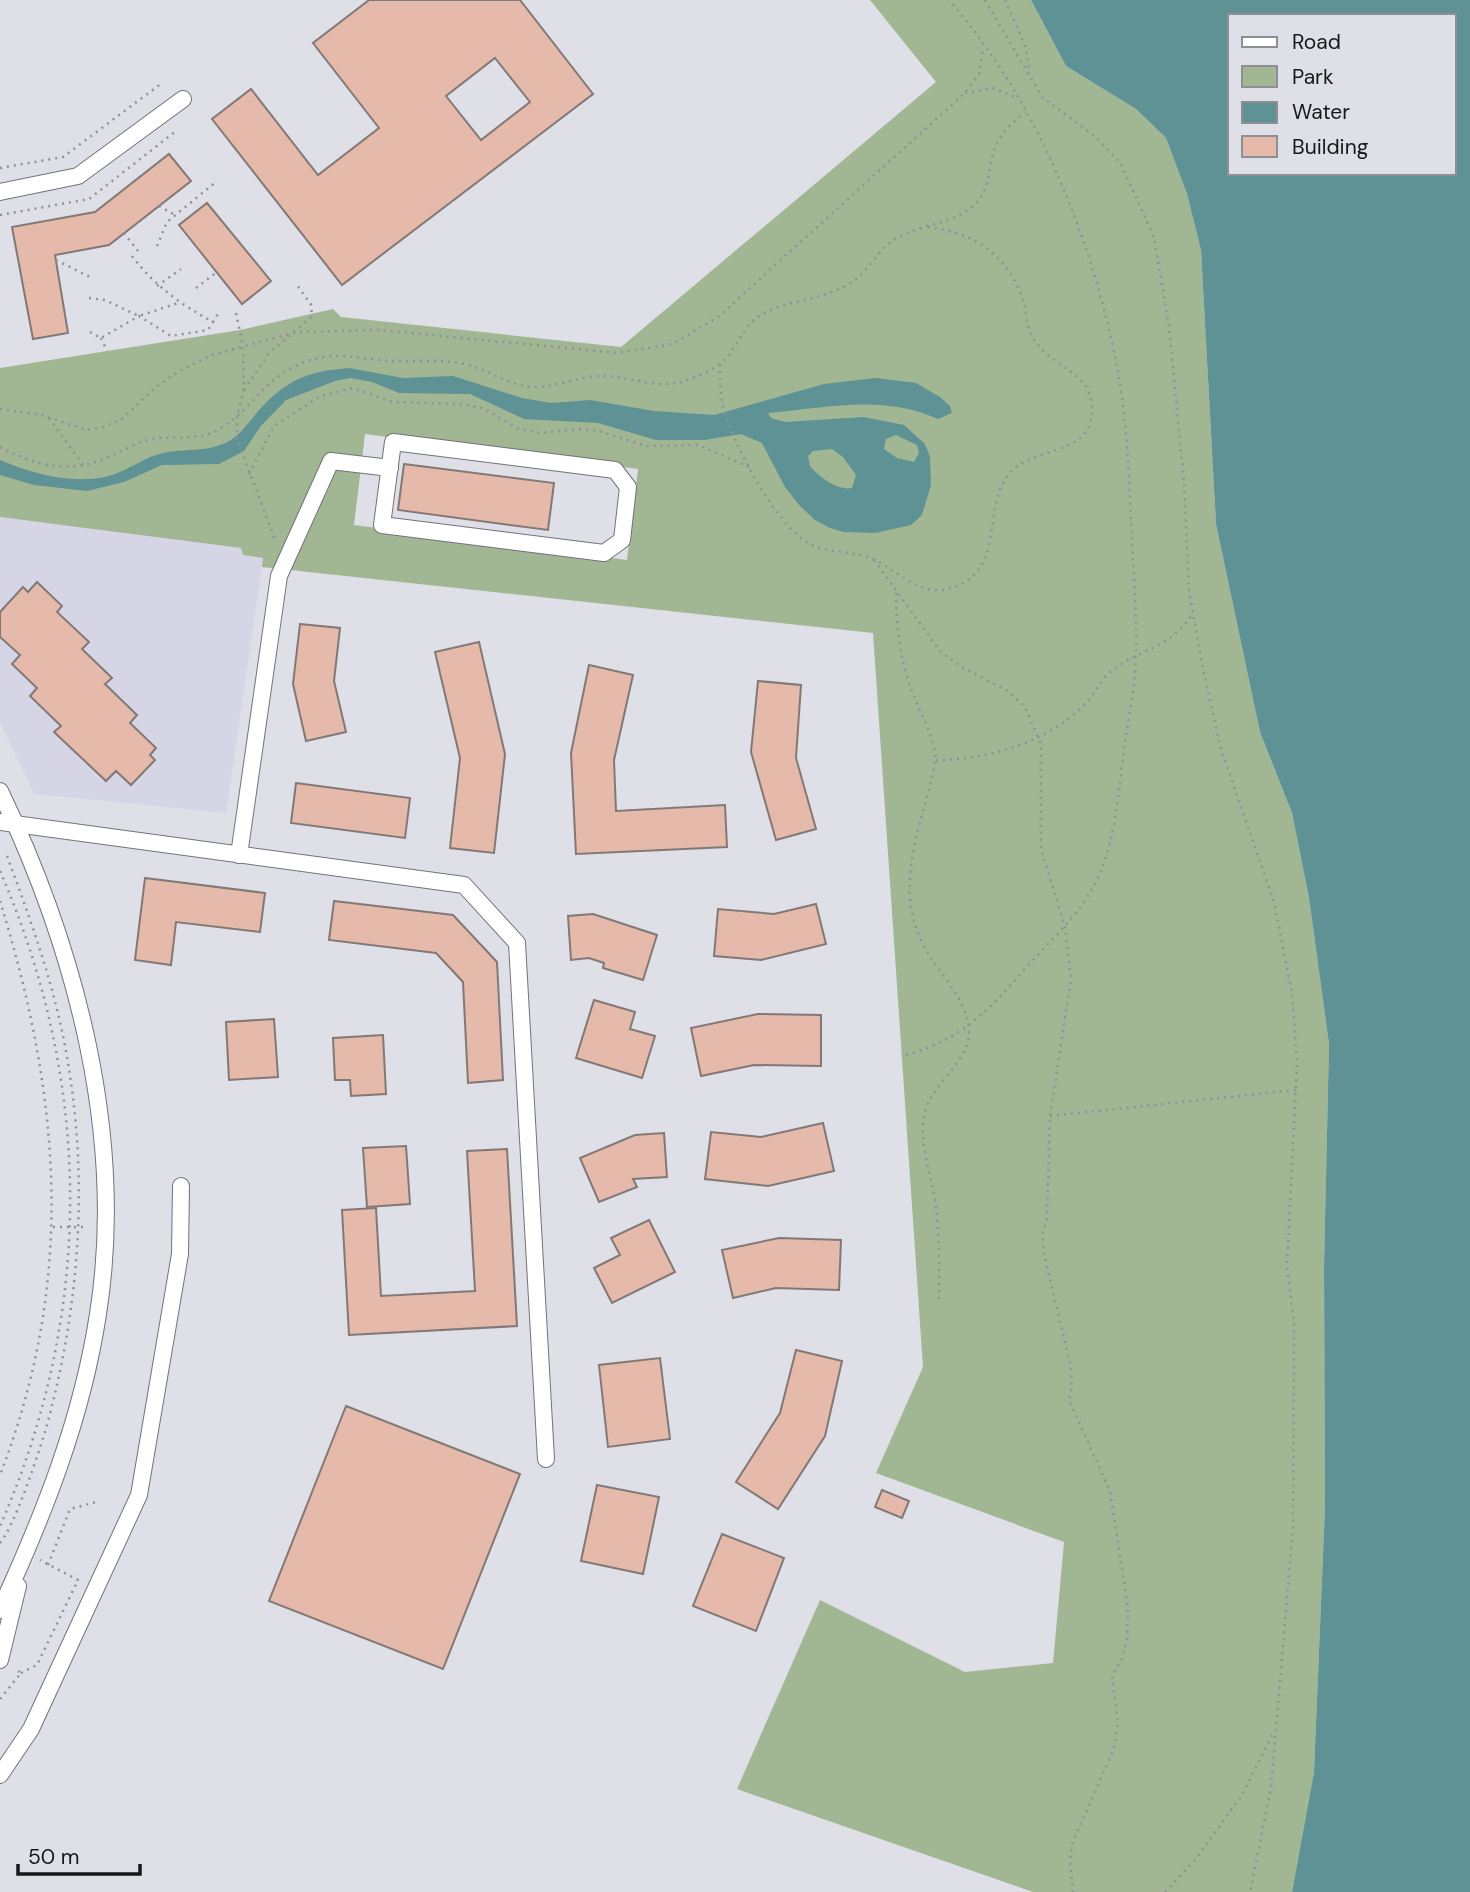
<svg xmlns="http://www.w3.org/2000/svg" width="1470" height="1892" viewBox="0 0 1470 1892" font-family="'DM Sans',sans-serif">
  <rect width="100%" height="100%" fill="#dedfe7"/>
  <polygon fill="#d5d5e5" points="0,517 241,548 243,555 263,558 226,813 34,794 0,722"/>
  <path fill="#a1b693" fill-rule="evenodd" d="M870,0h161l35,66 70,43 30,29 21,56 14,56 15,274 44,208 32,81 17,85 20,146 -5,222 1,240 -11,266 -22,120h-259l-296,-103 83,-189 145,72 88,-9 11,-121 -188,-69 47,-106 -50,-734 -611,-66 1,-9 -20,-3 -2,-7 -241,-31v-149l240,-38 93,-21 8,8 280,30 315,-265zM365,434l273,35 -11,91 -273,-35z"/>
  <g fill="#5e9295" fill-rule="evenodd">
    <path d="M1031,0h439v1892h-178l22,-120 11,-266 -1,-240 5,-222 -20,-146 -17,-85 -32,-81 -44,-208 -15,-274 -14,-56 -21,-56 -30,-29 -70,-43zM1230,16h224v157h-224z"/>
    <path d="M349,368l54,10 50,-2 69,22 29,5 39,-3 64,11 60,4 110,-31 52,-6 40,5 24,14 10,9 2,7 -14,6c-56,-25 -111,-11 -170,-6l3,5 14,4 79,-5 40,8 21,19 5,13 1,28 -9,30 -11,10 -36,8 -31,-1 -14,-4 -15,-8 -16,-15 -14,-18 -23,-44 -21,-9 -37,6h-48l-58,-17 -74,-4 -54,-25 -71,-1 -27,-11 -22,-4 -15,3 -49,19 -26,27 -16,24 -25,13 -57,1 -38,17 -37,9 -53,-6 -34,-10v-15c33,14 73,25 109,16 19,-5 35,-19 54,-23 23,-5 47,0 68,-13 12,-8 20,-21 29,-31 28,-30 49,-38 89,-41zM896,435l21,10 2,8 -5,9 -17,-4 -13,-9 2,-10zM832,449l11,8 13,18 -4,13c-14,3 -33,-11 -42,-22l-2,-10 5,-5z"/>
  </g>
  <g fill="#e6baaa" stroke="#827976" stroke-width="2" fill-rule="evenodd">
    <path d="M369,0h151l73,94 -251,191 -130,-166 39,-30 67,86 61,-47 -66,-85zM495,58l35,44 -49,38 -35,-44z"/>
    <polygon points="169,154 191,181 109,245 55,255 68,333 33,339 12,227 95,212"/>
    <polygon points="207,203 271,281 242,304 179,225"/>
    <polygon points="404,464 554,483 548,530 398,510"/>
    <polygon points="37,582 62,606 57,612 89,642 82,649 112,678 105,684 137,715 130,723 156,748 150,755 155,760 131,785 116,771 106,781 54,732 61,726 30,696 37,688 12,664 20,655 0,637 0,612 23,587 28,592"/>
    <polygon points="300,624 340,628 334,681 346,732 306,741 293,684"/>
    <polygon points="479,642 505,754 494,853 450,848 460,758 435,652"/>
    <polygon points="589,665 633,675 614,760 616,811 725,805 727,847 576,854 571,753"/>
    <polygon points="758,681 801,685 796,758 816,829 776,840 751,752"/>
    <polygon points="296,783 410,798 405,838 291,823"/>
    <polygon points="145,878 265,893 260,932 176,922 171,965 135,960"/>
    <polygon points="334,901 453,915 497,962 503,1080 468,1083 463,982 436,953 329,940"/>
    <polygon points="816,904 826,944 761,960 714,956 718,909 774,914"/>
    <polygon points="593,914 657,935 643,980 603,968 604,963 589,958 571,960 568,916"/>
    <polygon points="594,1000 635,1012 630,1029 655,1036 642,1078 576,1058"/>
    <polygon points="758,1014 821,1015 821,1066 754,1065 701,1076 691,1028"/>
    <polygon points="274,1019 278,1077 229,1080 226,1022"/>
    <polygon points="383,1035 386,1094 351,1096 350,1080 335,1080 333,1038"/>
    <polygon points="823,1123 834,1171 768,1186 705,1179 711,1132 761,1137"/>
    <polygon points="664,1133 667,1177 633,1179 637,1187 599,1202 580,1158 635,1135"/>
    <polygon points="406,1146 410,1204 367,1207 363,1148"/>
    <polygon points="507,1149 517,1326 349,1335 342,1210 376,1208 381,1296 475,1291 467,1151"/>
    <polygon points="649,1220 675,1272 612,1303 594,1268 620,1255 611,1238"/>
    <polygon points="779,1238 841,1240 839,1290 776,1288 733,1298 722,1250"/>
    <polygon points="796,1350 842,1361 825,1436 778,1509 736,1482 780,1413"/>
    <polygon points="660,1358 670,1439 608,1447 599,1365"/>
    <polygon points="346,1406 520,1474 443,1669 269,1601"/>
    <polygon points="597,1485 659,1497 643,1574 581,1561"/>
    <polygon points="882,1490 909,1501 902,1518 875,1507"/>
    <polygon points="722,1534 784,1558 756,1631 693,1606"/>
  </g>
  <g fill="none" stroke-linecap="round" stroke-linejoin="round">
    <g stroke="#72727a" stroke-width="18">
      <g id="minor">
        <polyline points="0,192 78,176 183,99"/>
        <polygon points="393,442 615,470 628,487 622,540 604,553 382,525"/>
        <path d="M0,791c76,159 126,346 98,523 -16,105 -54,200 -98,296"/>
        <polyline points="0,822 464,885 517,943 546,1459"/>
        <polyline points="239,855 279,576 331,461 390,468"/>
        <polyline points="0,1660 18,1586"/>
        <polyline points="0,1775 31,1729 139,1495 180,1254 181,1186"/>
      </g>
    </g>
    <g stroke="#909197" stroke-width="2.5" stroke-dasharray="2 5" stroke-linecap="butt">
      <polyline points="985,0 1042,97 1096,137 1121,164 1154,237 1169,326 1184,482 1189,590 1202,664 1220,746 1274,902 1292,993 1297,1064 1287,1266 1294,1323 1293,1527 1271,1788 1250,1892"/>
      <polyline points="1005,0 1026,48 1029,72"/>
      <polyline points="965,93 993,88 1015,97"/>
      <polyline points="0,168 63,157 162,83"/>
      <polyline points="159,206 175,215"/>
      <polyline points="0,215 89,199 176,131"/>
      <polyline points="124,233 138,251"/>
      <polyline points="157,246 167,222 217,181"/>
      <path d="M132,256c23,30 48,48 81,66l6,-10"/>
      <polyline points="56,260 92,278"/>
      <polyline points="157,286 181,269"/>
      <polyline points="196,288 217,272"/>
      <polyline points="89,298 105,300 139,316 178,303"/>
      <polyline points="236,313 243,346 244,391 237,416 237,439 276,542"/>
      <polyline points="90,332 101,338 139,316 171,336 208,330 213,322"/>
      <polyline points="101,338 107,351"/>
      <path d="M720,364c0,14 0,28 3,42 8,36 54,120 85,137 20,12 46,6 67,17 30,16 54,45 91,21 40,-26 14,-82 49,-113 24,-21 79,-14 77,-60 -1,-41 -48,-39 -63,-79 -4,-11 -3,-24 -8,-35 -17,-42 -50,-62 -93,-67"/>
      <polyline points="244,390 269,353 311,317 312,306 297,285"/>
      <polyline points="0,409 41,415 87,430 103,427 122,419 157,386 183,369 212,355 297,332 380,330 617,353 673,344 718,317 965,93 979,74 983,48"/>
      <polyline points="49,418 84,466"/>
      <path d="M0,447c39,20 72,28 113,8 14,-6 28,-15 44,-17 23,-2 44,3 64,-10 34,-21 44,-53 89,-68 27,-9 55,0 83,1 24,1 48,-2 71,3 24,5 43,21 68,23 23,1 46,-11 70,-11 28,0 55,14 83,5 11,-4 29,-11 37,-19 15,-13 19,-34 37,-46 28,-17 62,-15 90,-32 21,-12 29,-37 51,-48 25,-13 56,-12 76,-33 15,-15 12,-36 19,-55 6,-16 18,-26 30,-36"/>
      <polyline points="249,474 274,426 321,396 353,388 392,402 459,404 483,408 519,429 540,433 580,429 599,431 646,446 698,445 752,468"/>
      <polyline points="874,560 940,651 960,666 1008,691 1025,707 1041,744 1041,849 1065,927 1071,979 1050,1116 1047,1219 1043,1232 1043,1249 1070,1363 1072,1387 1069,1400 1110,1491 1128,1608 1127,1638 1122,1659 1112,1676 1118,1723 1114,1749 1072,1844 1070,1861 1073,1892"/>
      <path d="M896,593c0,33 4,63 14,93 9,26 23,46 26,74 -13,64 -46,126 -10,190 14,24 40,49 43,78 3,34 -39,55 -45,88 -5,28 7,56 11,84 5,33 4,67 4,100"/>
      <path d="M936,760c53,0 116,-19 152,-59 10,-11 14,-25 27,-33 31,-22 56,-20 78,-55"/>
      <path d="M0,871c93,214 94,441 0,655"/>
      <path d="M0,901c61,198 76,378 0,574"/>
      <path d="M906,1055c56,-16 81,-43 118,-85 25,-29 54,-53 72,-88 21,-43 22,-94 29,-140 3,-20 7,-40 9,-59 5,-47 0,-97 -2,-144 -3,-55 -4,-112 -14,-167 -25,-132 -80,-270 -169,-372"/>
      <polyline points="1050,1116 1296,1090"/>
      <polyline points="53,1227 88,1227"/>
      <path d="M0,1543c15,-17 40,-94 47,-118 36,-132 43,-269 13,-403 -13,-57 -33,-112 -53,-166"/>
      <polyline points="48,1565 70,1509 96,1502"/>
      <polyline points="21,1673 37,1665 78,1580 40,1560"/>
      <polyline points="0,1699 21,1673 14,1668"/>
      <polyline points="1165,1892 1195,1860 1242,1795 1274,1731"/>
    </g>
    <use href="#minor" stroke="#fff" stroke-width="16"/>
  </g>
  <rect x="1228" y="14" width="228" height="161" fill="#dedfe7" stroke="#8e8f95" stroke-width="2"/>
  <rect x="1242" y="37" width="35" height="10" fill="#ffffff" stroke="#8e8f95" stroke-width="2"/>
  <text x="1292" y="49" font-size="21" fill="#161719">Road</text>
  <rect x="1242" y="66" width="35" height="21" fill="#a1b693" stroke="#8e8f95" stroke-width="2"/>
  <text x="1292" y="84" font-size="21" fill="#161719">Park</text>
  <rect x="1242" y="102" width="35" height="21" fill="#5e9295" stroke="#8e8f95" stroke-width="2"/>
  <text x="1292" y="119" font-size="21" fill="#161719">Water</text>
  <rect x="1242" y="136" width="35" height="21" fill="#e6baaa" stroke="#8e8f95" stroke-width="2"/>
  <text x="1292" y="154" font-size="21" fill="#161719">Building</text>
  <path d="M18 1864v10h122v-10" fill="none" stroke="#161719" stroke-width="3.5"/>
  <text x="28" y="1864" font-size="21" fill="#161719" stroke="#dedfe7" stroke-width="5" paint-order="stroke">50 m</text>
</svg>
